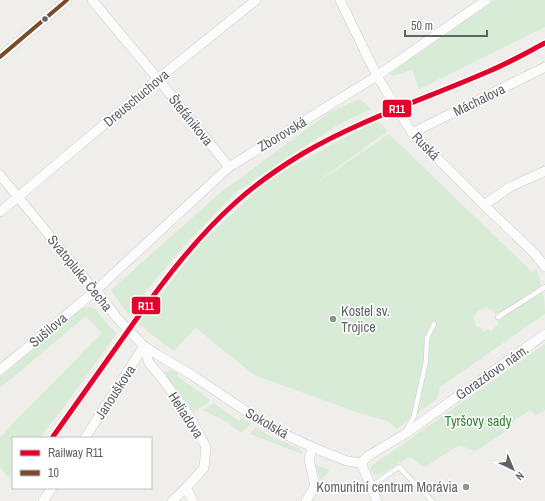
<svg xmlns="http://www.w3.org/2000/svg" width="545" height="501" viewBox="0 0 545 501" font-family="'Archivo Narrow',sans-serif">
  <rect width="100%" height="100%" fill="#efeeea"/>
  <g fill="#d8ebd6" fill-rule="evenodd">
    <polygon points="495,0 545,0 545,27 419,89 412,70 393,76 390,71"/>
    <polygon points="360,99 371,109 340,124 288,157 235,193 184,246 133,306 129,316 111,290 221,192 330,112"/>
    <path d="M377,120l11,11 -81,58 82,-55 143,138 4,-3c6,14 9,30 9,45l-105,73 -3,12 -40,30 -10,-8 -28,-8 -105,-38 -58,-47 3,-4 -25,27 -36,-27 63,-81 64,-60 21,-13zM487,307l2,3 2,-1 5,7 -2,1 5,7 -9,7 -1,-2 -5,3 -4,-5h-3l-2,-3v-3l-2,-4 3,-3 -1,-1 7,-5 1,1z"/>
    <polygon points="90,307 95,309 109,326 117,333 61,411 39,438 13,438 13,471 8,477 0,467 0,437 102,333 86,316 0,388 0,377 82,308"/>
    <path d="M545,344v66l-9,5 -6,-5 -27,18 2,4 -29,19 -17,-6 -34,22c-5,-1 -10,-8 -16,-10l-26,16 -8,2 -3,-3 -2,-4 3,-3z"/>
    <polygon points="168,371 172,371 178,373 177,376 210,400 210,401 194,412 166,376 165,374"/>
    <polygon points="214,403 239,421 242,418 251,424 241,433 227,422 203,410"/>
    <polygon points="256,427 270,436 299,448 302,452 302,454 250,434"/>
    <polygon points="314,464 330,470 321,480"/>
  </g>
  <g fill="none" stroke-linecap="round" stroke-linejoin="round">
    <g stroke="#cbcccc" stroke-width="5.5">
      <g id="lane">
        <polyline points="498,317 545,287"/>
        <polyline points="407,429 414,416 426,361 427,338 434,324"/>
        <polyline points="371,486 399,467 432,501"/>
      </g>
    </g>
    <g stroke="#cbcccc" stroke-width="10">
      <g id="street">
        <polyline points="92,0 158,79 229,167"/>
        <polyline points="340,0 377,76 412,133 484,205 536,255 545,267"/>
        <polyline points="0,57 67,0"/>
        <polyline points="412,133 545,67"/>
        <polyline points="0,175 95,291 99,294 117,318 144,346 156,354 192,375 268,426 314,448 347,461 361,463 377,501"/>
        <polyline points="484,205 510,187 545,171"/>
        <polyline points="0,212 158,79 256,0"/>
        <polyline points="144,346 149,363 161,377 190,417 206,447 204,468 186,488 172,501"/>
        <polyline points="0,370 95,291 229,167 377,76 486,0"/>
        <polyline points="85,438 144,346"/>
        <polyline points="361,463 368,456 405,434 545,334"/>
        <polyline points="186,488 193,501"/>
        <polyline points="43,501 52,488"/>
        <polyline points="306,501 315,486 309,459 311,452 314,448"/>
      </g>
    </g>
    <use href="#lane" stroke="#fdfcfc" stroke-width="4.5"/>
    <use href="#street" stroke="#fdfcfc" stroke-width="9"/>
    <g stroke="#fff" stroke-width="7">
      <polyline id="bus-1" points="0,57 67,0"/>
    </g>
    <use href="#bus-1" stroke="#7a4b2a" stroke-width="4"/>
    <g stroke="#fff" stroke-width="8">
      <path id="rail-1" d="M52,438c28,-39 55,-78 83,-117 30,-42 62,-84 101,-119 20,-18 43,-34 66,-48 58,-34 123,-55 185,-82 20,-8 39,-19 58,-29"/>
    </g>
    <use href="#rail-1" stroke="#e4002b" stroke-width="5"/>
  </g>
  <circle fill="#5f6368" stroke="#fff" stroke-width="1.5" cx="45" cy="19" r="3.5"/>
  <g fill="#919496" stroke="#fff" stroke-width="1.5">
    <circle cx="333" cy="319" r="4"/>
    <circle cx="466" cy="487" r="4"/>
  </g>
  <g text-anchor="middle" stroke-width="3" stroke-linejoin="round" paint-order="stroke">
    <g font-size="14" fill="#5f6368" stroke="#fff">
      <text transform="translate(136 98) rotate(-40)" y="5">Dreuschuchova</text>
      <text transform="translate(479 100) rotate(-26)" y="5">Máchalova</text>
      <text transform="translate(191 120) rotate(51)" y="5">Štefánikova</text>
      <text transform="translate(282 134) rotate(-31)" y="5">Zborovská</text>
      <text transform="translate(426 146) rotate(46)" y="5">Ruská</text>
      <text transform="translate(80 273) rotate(51)" y="5">Svatopluka Čecha</text>
      <text transform="translate(48 330) rotate(-40)" y="5">Sušilova</text>
      <text transform="translate(492 372) rotate(-35)" y="5">Gorazdovo nám.</text>
      <text transform="translate(115 392) rotate(-57)" y="5">Janouškova</text>
      <text transform="translate(186 415) rotate(57)" y="5">Heliadova</text>
      <text transform="translate(267 423) rotate(30)" y="5">Sokolská</text>
    </g>
    <g font-size="14" fill="#5f6368" stroke="#fff" text-anchor="start">
      <text x="341" y="316">Kostel sv.<tspan x="341" dy="16">Trojice</tspan></text>
      <text x="458" y="492" text-anchor="end">Komunitní centrum Morávia</text>
    </g>
    <g font-size="14" fill="#348238" stroke="#fff">
      <text x="478" y="426">Tyršovy sady</text>
    </g>
  </g>
  <g stroke="#fff" stroke-width="1.5">
    <rect x="382" y="99" width="30" height="19" rx="4" fill="#e4002b"/>
    <rect x="131" y="296" width="30" height="19" rx="4" fill="#e4002b"/>
  </g>
  <g font-size="11" text-anchor="middle" font-weight="bold" fill="#fff">
    <text x="397" y="113">R11</text>
    <text x="146" y="310">R11</text>
  </g>
  <rect x="12" y="437" width="140" height="52" fill="#ffffff" stroke="#bfc1c3"/>
  <rect x="20" y="450" width="20" height="6" fill="#e4002b" stroke="#bfc1c3"/>
  <text x="48" y="457" font-size="12" fill="#5f6368">Railway R11</text>
  <rect x="20" y="470" width="20" height="6" fill="#7a4b2a" stroke="#bfc1c3"/>
  <text x="48" y="477" font-size="12" fill="#5f6368">10</text>
  <g transform="translate(513 469) rotate(136)" stroke="#ffffff" stroke-width="3" paint-order="stroke">
  <path d="M0-3L7 15L0 10L-7 15Z" fill="#5f6368"/>
  <text y="-6" font-size="11" font-weight="bold" text-anchor="middle" fill="#5f6368">N</text>
  </g>
  <path d="M405 30v6h82v-6" fill="none" stroke="#5f6368" stroke-width="2"/>
  <text x="411" y="30" font-size="12" fill="#5f6368" stroke="#ffffff" stroke-width="3" paint-order="stroke">50 m</text>
</svg>
